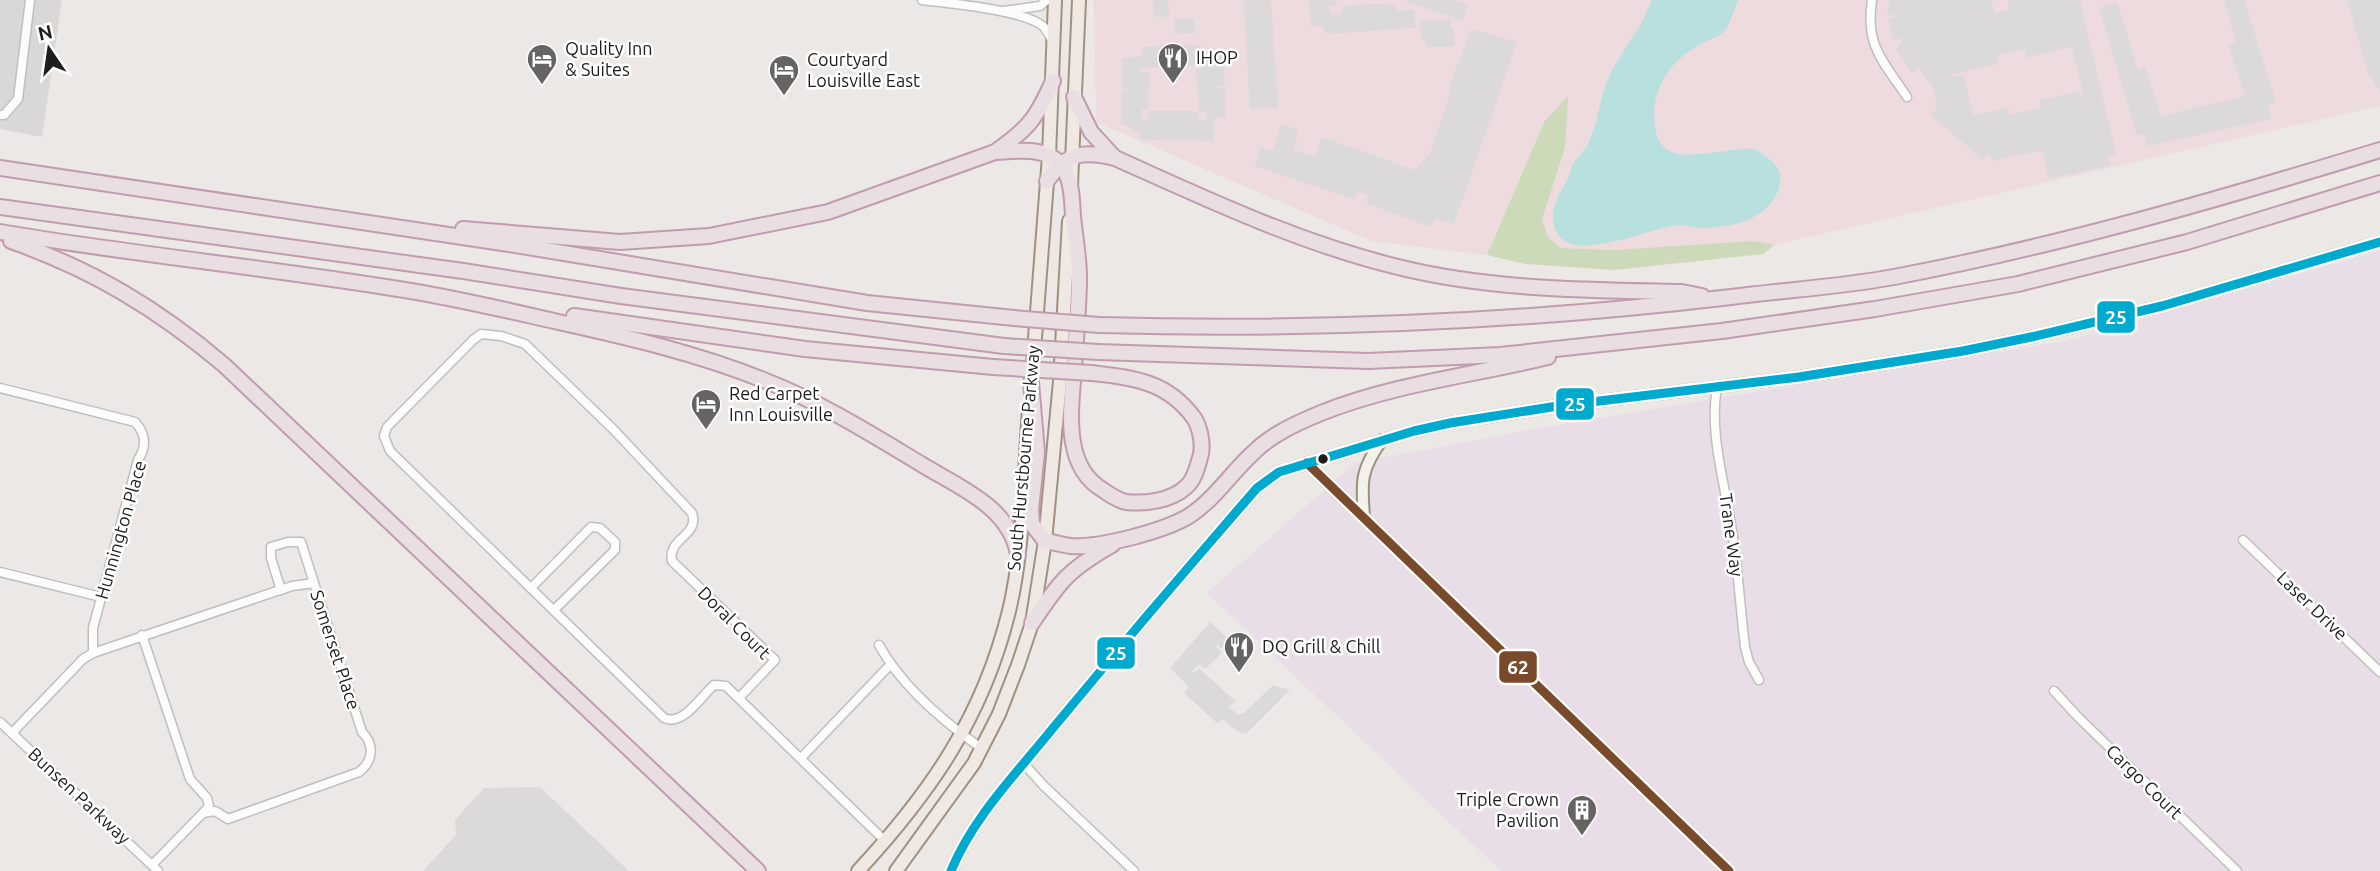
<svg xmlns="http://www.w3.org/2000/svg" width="2380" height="871" viewBox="0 0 2380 871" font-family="Ubuntu,sans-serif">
  <rect width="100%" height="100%" fill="#ebe8e5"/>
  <polygon fill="#dad8d7" points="0,0 62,0 42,137 0,129"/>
  <polygon fill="#eedbdd" points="1094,0 2380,0 2380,106 1774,245 1754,241 1613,250 1561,248 1548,237 1542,219 1565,148 1544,122 1487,255 1372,241 1096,122"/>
  <polygon fill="#e9dde7" points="2380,251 2380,871 1501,871 1207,593 1355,463 1550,426 2066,341"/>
  <polygon fill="#ccdaba" points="1568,96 1565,148 1542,219 1548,237 1561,248 1613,250 1754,241 1774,245 1763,254 1614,270 1526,264 1487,255 1544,122"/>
  <g fill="#dbdad9" fill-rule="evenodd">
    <polygon points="1153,0 1168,0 1169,16 1154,17"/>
    <polygon points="1244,0 1271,0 1278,108 1250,109"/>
    <polygon points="1309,0 1336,0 1336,5 1328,7 1331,15 1341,14 1342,6 1394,3 1396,10 1414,10 1416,28 1325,34 1323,26 1311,26"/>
    <polygon points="1403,0 1456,0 1468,4 1462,21"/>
    <path d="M1890,0h101l4,13 13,-4 1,-9h71l36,154 -8,2 2,9 -61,14 -7,-29 -50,11 -2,-8 -7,7 -52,-45 6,-7 -4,-21 -14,-18 -7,4 -16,-24 6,-7 -1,-4 -8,2 -5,-21 8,-2 -9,-4zM2072,47l12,51h-3l-1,-7 -40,9 1,8 -31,7 -2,-7 -35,7 -10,-41 -8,3 -7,-2 50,-11 -2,-9 29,-6 3,8z"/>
    <polygon points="2224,0 2244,0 2276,102 2268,104 2271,119 2147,146 2144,134 2137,136 2099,8 2117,2 2138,69 2145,67 2161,116 2245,96 2228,44 2236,42"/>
    <polygon points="2347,0 2380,0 2380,92 2368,72"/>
    <polygon points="1195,18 1195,33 1175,34 1174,19"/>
    <polygon points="1450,19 1451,28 1454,29 1455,47 1426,47 1425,39 1421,39 1420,20"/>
    <polygon points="1471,29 1517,42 1454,224 1435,219 1431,227 1367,204 1368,195 1357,192 1354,199 1255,166 1260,147 1271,151 1273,150 1282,124 1299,130 1293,149 1314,157 1322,137 1415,170 1430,153 1451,91 1448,90"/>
    <path d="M1172,45l3,10 2,-10h24l1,9 21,-1 2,32 -9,3 9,1 1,28 -12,1 -1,23 -73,-1v-8h-7l-5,-7h-7l1,-34 8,-1 -8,-3v-29l20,-2 1,-9zM1203,65v3l-7,1 3,43h7v8l-7,-1 -2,-8h-48l-1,8h-6l-1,-9 7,-1 1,-37h-7l-1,-4z"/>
    <polygon points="1210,622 1236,646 1228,654 1217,644 1216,646 1222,653 1205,669 1199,664 1192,671 1194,673 1199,668 1235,701 1229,707 1238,715 1244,713 1273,685 1290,690 1246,734 1237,731 1222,719 1217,723 1184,693 1189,687 1170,668"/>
    <polygon points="540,787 629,871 423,871 456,835 455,820 484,788"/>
  </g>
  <path fill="#b7e0df" d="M1651,0h87c-4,9 -7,21 -12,29 -5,7 -15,10 -23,14 -28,14 -47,37 -49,70 0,11 1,26 10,34 17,17 65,0 88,2 5,0 9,4 13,7 14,9 19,19 13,35 -13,31 -48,36 -77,37 -7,0 -14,-3 -21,-3 -27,0 -116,46 -126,0 -4,-21 7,-32 15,-49 2,-3 2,-7 3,-10 4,-8 12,-14 16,-22 10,-20 11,-44 20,-65 12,-28 35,-50 43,-79z"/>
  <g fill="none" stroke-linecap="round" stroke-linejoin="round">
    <g stroke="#c1bfbe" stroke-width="11">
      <g id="street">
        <path d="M922,0c26,3 104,10 122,27 3,4 6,9 8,14"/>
        <path d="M1872,0c-7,46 11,61 35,97"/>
        <polyline points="1004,11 1040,6 1047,0"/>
        <polyline points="0,115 4,115 18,99 30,0"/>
        <path d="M1717,387c-8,45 7,93 14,138 7,40 9,82 14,122l4,15 10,18"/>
        <path d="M0,388l135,34c11,12 12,24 3,38l-45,168v25"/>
        <polyline points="2243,540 2380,672"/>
        <polyline points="0,572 101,597"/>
        <polyline points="531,588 591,527 600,528 615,542 615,550 554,610"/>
        <polyline points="281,590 271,558 271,547 288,542 301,542 314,583"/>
        <polyline points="142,635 190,779 207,798 209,806 203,813"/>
        <path d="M879,645c22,40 65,77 102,103"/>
        <polyline points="2054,691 2079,718 2237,871"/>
        <path d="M739,698l36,-38 -103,-99c-5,-23 28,-25 20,-48l-80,-85 -87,-84 -24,-8 -20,-2 -8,6 -86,87 -3,9 6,15 274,267c19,9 37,-22 50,-33l12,1 159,155"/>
        <polyline points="0,722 158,871"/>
        <path d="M12,733l71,-74 10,-6 199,-67 22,-3 48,149c13,13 11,29 -3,40l-131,47 -13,-8 -12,2 -51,52"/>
        <polyline points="801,758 890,665"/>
        <polyline points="1024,764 1044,786 1134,871"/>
      </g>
    </g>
    <g stroke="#96927d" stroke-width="14">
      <g id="secondary">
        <polyline points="1307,463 1729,871"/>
        <path d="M1364,516c-3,-35 -3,-47 18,-76"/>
        <path d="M951,871c22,-54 66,-98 102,-143 67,-81 135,-161 204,-240l22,-16 135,-41 36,-8 108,-17 241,-29 164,-26 68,-14 131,-31 218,-64"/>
      </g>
    </g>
    <g stroke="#a19182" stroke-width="16">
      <g id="primary">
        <polyline points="1071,185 1079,0"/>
        <polyline points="1032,377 1049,156 1055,0"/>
        <path d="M858,871c73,-79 125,-154 151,-260 15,-61 15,-139 20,-202"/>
        <polyline points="896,871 974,763 999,714 1018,665 1032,623 1045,541 1060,381 1069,221"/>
      </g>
    </g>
    <g stroke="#c19cae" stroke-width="18">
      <g id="highway">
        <polyline points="1074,97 1091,132 1114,157"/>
        <path d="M996,152c21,-1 50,-6 65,13 11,13 11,35 12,51 2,22 7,46 6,68 -1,28 -3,57 -5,85 -3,40 -12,97 29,121 7,5 14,10 23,12 19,2 45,-1 60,-15 9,-7 12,-23 15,-33 2,-11 -1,-27 -7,-36 -27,-37 -60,-40 -102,-45"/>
        <polyline points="0,168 509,244 867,303 1014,318"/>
        <path d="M1047,181c19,-28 36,-31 68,-23 94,42 186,86 287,110 91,22 187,22 280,24l20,4"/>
        <polyline points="0,207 463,271 621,296 1004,346"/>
        <path d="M463,229l157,13 89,-6 119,-24 167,-60c34,-24 41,-33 58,-71"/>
        <path d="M0,232c130,22 262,35 392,56 55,8 109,21 162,33 72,16 143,32 212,60 54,21 105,53 155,83 37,23 88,42 97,90"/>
        <path d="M11,241c82,29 147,68 213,124l534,506"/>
        <polyline points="574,316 805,349 993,367"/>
        <path d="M1099,325c212,6 422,-3 632,-28 54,-7 109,-10 163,-20 164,-31 326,-78 486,-127"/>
        <polyline points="1098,352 1368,361 1500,355 1722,331 1875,309 2018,284 2187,242 2380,183"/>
        <path d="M1031,382l6,70 -6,58 1,14 13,17c8,1 17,4 26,5 29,2 93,-15 118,-30 25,-16 42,-43 64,-63 19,-19 44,-30 68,-40 73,-29 152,-38 227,-56"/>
        <path d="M1032,623c28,-42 36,-53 80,-78"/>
      </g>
    </g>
    <use href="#street" stroke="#fcfcfb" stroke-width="8"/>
    <use href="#secondary" stroke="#f3f1e9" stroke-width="10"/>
    <use href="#primary" stroke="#f0e8e3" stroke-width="12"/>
    <use href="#highway" stroke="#e9dee2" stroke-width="14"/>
    <g stroke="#c19cae" stroke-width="18" stroke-linecap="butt">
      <g id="highway-bridge">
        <polyline points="1014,318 1099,325"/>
        <polyline points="1004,346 1098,352"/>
        <polyline points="993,367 1092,373"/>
      </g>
    </g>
    <use href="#highway-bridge" stroke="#e9dee2" stroke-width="14"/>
    <g stroke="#fff" stroke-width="14">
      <polyline id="bus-1" points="1307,463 1729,871"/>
    </g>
    <g stroke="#fff" stroke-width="14">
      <path id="bus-2" d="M951,871c22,-54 66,-98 102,-143 67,-81 135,-161 204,-240l22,-16 135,-41 36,-8 108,-17 241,-29 164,-26 68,-14 131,-31 218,-64"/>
    </g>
    <use href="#bus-1" stroke="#7a4b2a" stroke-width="9"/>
    <use href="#bus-2" stroke="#00a9ce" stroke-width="9"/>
  </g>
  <defs>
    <g id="restaurant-pin" transform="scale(1.575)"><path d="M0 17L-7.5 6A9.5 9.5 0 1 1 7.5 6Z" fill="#656463" stroke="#fff"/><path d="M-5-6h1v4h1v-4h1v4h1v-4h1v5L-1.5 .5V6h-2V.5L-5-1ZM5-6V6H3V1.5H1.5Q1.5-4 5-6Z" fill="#fff"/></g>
    <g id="hotel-pin" transform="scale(1.575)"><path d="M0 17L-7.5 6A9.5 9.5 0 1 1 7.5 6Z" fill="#656463" stroke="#fff"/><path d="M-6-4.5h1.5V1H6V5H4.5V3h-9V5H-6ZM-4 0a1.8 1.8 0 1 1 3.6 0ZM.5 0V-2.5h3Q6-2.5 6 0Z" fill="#fff"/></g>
    <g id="building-pin" transform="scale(1.575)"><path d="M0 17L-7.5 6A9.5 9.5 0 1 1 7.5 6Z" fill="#656463" stroke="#fff"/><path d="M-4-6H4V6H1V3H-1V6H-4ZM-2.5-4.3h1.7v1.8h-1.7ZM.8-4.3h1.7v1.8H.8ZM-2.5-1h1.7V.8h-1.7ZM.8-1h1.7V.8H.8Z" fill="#fff"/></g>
  </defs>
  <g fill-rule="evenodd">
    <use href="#restaurant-pin" x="1173" y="58"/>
    <use href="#hotel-pin" x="542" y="59"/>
    <use href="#hotel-pin" x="784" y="70"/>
    <use href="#hotel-pin" x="706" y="404"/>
    <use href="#restaurant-pin" x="1239" y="647"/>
    <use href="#building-pin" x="1582" y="810"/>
  </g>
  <circle fill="#1d1d1d" stroke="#fff" stroke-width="2.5" cx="1323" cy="459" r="6"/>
  <g text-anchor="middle" stroke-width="5" stroke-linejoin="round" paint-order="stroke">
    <g font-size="18" fill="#1d1d1d" stroke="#fff" text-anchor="start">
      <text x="565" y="55">Quality Inn<tspan x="565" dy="21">&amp; Suites</tspan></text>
      <text x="1196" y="64">IHOP</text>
      <text x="807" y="66">Courtyard<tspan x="807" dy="21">Louisville East</tspan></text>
      <text x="729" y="400">Red Carpet<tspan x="729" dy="21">Inn Louisville</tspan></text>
      <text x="1262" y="653">DQ Grill &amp; Chill</text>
      <text x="1559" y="806" text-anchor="end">Triple Crown<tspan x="1559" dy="21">Pavilion</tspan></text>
    </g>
    <g font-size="18" fill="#1d1d1d" stroke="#fff">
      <text transform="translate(1024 458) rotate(-85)" y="6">South Hurstbourne Parkway</text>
      <text transform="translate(121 530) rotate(-74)" y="6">Hunnington Place</text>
      <text transform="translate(1731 535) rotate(82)" y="6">Trane Way</text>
      <text transform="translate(2312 606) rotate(44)" y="6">Laser Drive</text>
      <text transform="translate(734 623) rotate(45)" y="6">Doral Court</text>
      <text transform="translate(335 650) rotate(72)" y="6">Somerset Place</text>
      <text transform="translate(2144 782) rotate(44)" y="6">Cargo Court</text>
      <text transform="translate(79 796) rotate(43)" y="6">Bunsen Parkway</text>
    </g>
  </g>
  <g stroke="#fff" stroke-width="2.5">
    <rect x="2096" y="300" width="40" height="34" rx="7" fill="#00a9ce"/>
    <rect x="1555" y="387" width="40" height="34" rx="7" fill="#00a9ce"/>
    <rect x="1096" y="636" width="40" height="34" rx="7" fill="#00a9ce"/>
    <rect x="1498" y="650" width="40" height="34" rx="7" fill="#7a4b2a"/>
  </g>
  <g font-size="19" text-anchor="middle" font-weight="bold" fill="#fff">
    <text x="2116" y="324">25</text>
    <text x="1575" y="411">25</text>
    <text x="1116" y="660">25</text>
    <text x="1518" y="674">62</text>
  </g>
  <g transform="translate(49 49) rotate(347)" stroke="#ffffff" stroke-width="5" paint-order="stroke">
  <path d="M0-5L12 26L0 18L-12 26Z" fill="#1d1d1d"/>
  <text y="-10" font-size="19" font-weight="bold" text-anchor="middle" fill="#1d1d1d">N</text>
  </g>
</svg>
